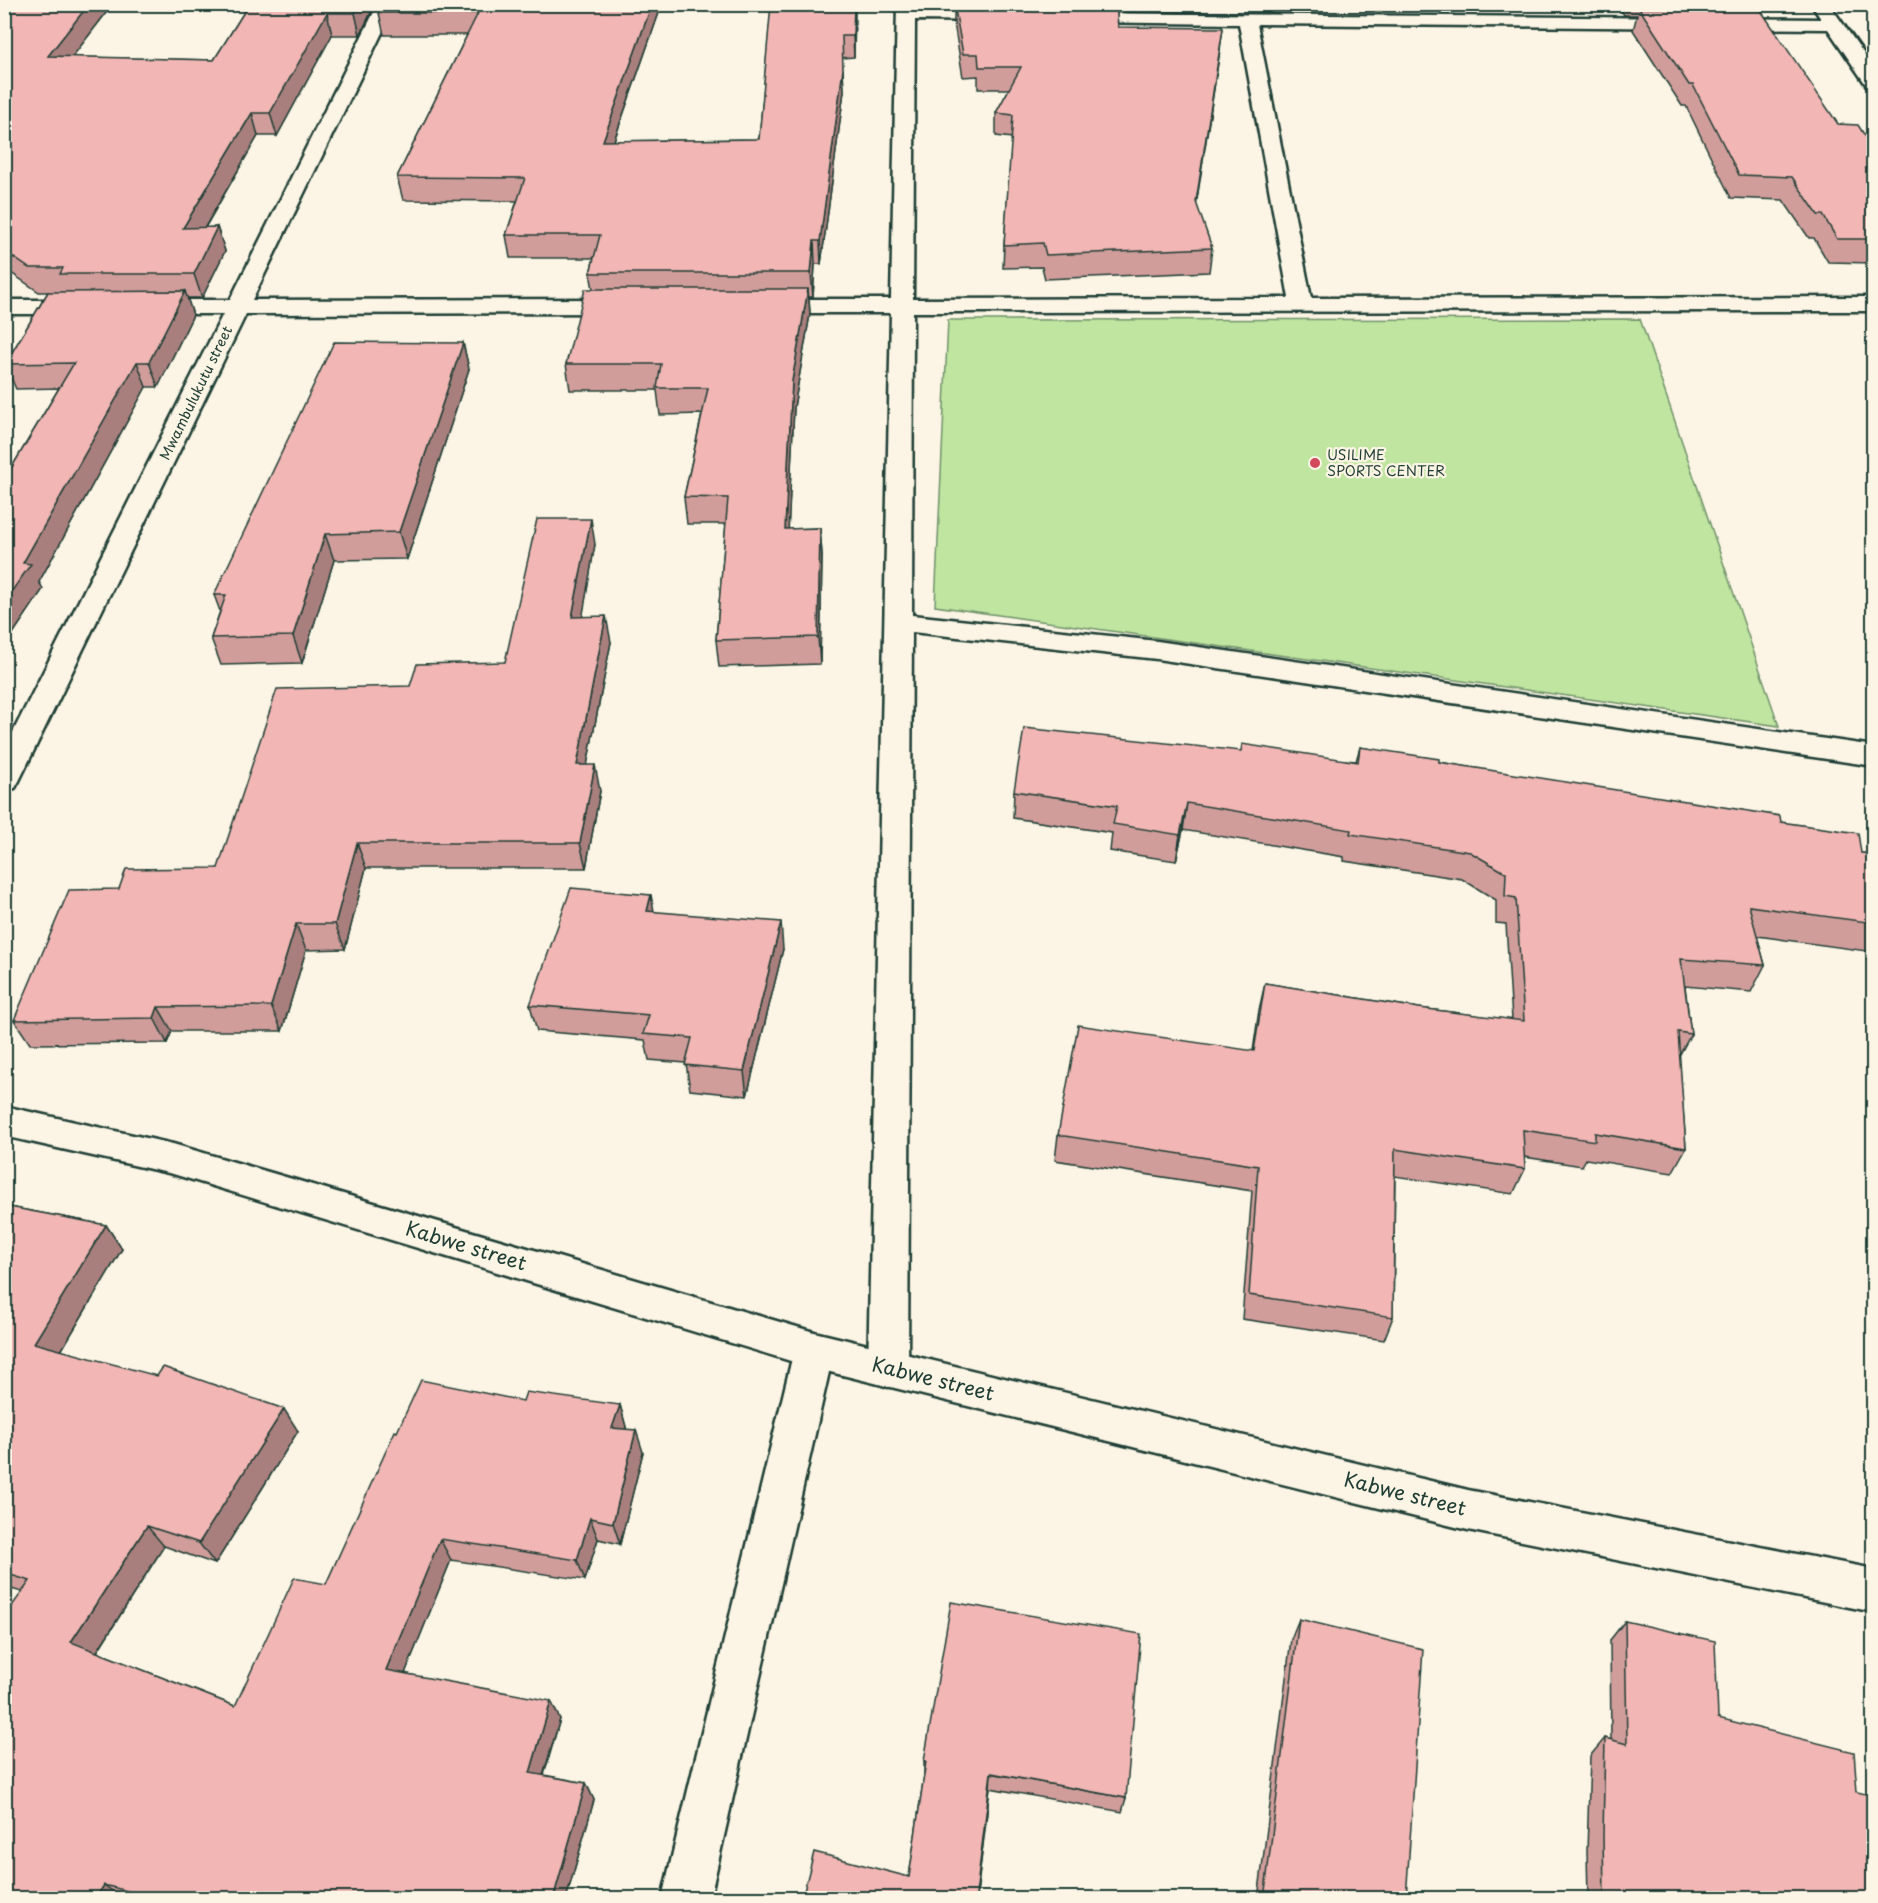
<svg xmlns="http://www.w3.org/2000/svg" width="1878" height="1903" viewBox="0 0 1878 1903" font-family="'Playpen Sans',sans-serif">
  <rect width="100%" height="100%" fill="#fcf5e5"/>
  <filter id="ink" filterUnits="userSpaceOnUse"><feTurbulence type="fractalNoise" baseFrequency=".0167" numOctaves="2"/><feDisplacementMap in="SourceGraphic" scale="12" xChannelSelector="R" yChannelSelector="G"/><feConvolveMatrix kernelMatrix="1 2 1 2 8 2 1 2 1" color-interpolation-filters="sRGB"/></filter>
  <g filter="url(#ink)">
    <polygon fill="#bfe5a0" stroke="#6f916a" stroke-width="1.5" points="1640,319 1779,726 935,606 948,320"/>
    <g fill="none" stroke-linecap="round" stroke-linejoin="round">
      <g stroke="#1f3d34" stroke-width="5">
        <g id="minor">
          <polygon points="378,4 396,4 252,300 627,299 635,301 638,306 635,311 627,313 246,314 19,781 15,788 4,791 4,750 223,314 144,314 136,312 133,307 136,302 144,300 230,300"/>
          <polygon points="897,4 915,4 915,10 1000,11 1009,16 1000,21 915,20 913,299 1289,298 1239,24 1072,22 1066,21 1063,17 1066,13 1821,19 1813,7 1815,4 1829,4 1874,68 1874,88 1867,86 1828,29 1257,24 1311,298 1874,297 1874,311 913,312 912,615 1157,641 1874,746 1874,766 1157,659 912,632 908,1369 902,1382 888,1387 874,1382 868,1369 891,313 765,313 757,311 754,306 757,301 765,299 891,299"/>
          <polygon points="4,300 84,300 92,302 95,307 92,312 84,314 4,314"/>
          <polygon points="814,1332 828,1337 834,1350 710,1898 662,1898 794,1350 800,1337"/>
        </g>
      </g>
      <g stroke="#1f3d34" stroke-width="5">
        <polygon id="secondary" points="4,1106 173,1144 814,1332 1468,1490 1874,1569 1874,1612 1468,1530 814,1368 173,1174 4,1136"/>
      </g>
      <use href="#minor" fill="#fcf5e5" fill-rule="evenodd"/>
      <use href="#secondary" fill="#fcf5e5" fill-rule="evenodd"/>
    </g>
    <g fill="#d09d9b" stroke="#1f3d34" stroke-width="1.5" fill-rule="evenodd">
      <polygon points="4,4 113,4 72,57 214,60 249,4 375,4 360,35 332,35 277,136 258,136 205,228 217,227 225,251 202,298 187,298 193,315 158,387 146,387 39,582 43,589 4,647 9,472 59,388 16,389 5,364 48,292 39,292 4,268"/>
      <path d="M383,4h472l-1,53 -12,1 2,33 -23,173h-6l-2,33h-4l1,17 -16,93 -6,122 32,-1 2,27 -2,109 -101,3 -3,-27 10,-116h-39l-3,-27 18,-83 -42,1 -3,-25h-87l-4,-26 27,-75 -3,-16 4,-15h-84l-4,-23 11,-34 -114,-1 -6,-23 70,-142h-83l-5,-22zM660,10h111l-12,129 -145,2z"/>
      <polygon points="951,4 1116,4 1118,27 1220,50 1196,204 1212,248 1209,272 1045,279 1042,267 1003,268 1004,245 1012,138 996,136 996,113 1009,89 978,89 978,76 963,77 954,23 954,8 951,8"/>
      <polygon points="1617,4 1747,4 1745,9 1838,124 1874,150 1874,263 1828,262 1814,238 1809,238 1783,200 1731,198 1686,106 1682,106 1633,30 1637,15 1624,15"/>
      <polygon points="463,343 469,369 407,559 334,560 302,663 221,665 211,638 220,611 214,595"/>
      <polygon points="595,544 582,617 611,642 587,765 600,791 586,868 366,868 345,949 306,950 282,1031 172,1031 167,1043 30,1044 14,1020 119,889 218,868 410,686 505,662"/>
      <polygon points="1360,747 1439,762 1781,822 1861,853 1874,854 1874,952 1757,936 1765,965 1751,992 1685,986 1691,1034 1679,1056 1686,1148 1672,1173 1586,1159 1582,1166 1524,1157 1525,1169 1513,1194 1395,1176 1393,1317 1384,1340 1242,1319 1252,1191 1055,1160 1058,1135 1253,1051 1259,1010 1265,983 1419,1008 1512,1020 1506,924 1496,923 1496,900 1462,879 1344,861 1344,857 1183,830 1176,861 1110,851 1112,833 1013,818 1014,791 1241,751 1356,761"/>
      <polygon points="654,912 783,949 747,1096 690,1090 686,1063 649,1060 645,1040 537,1031 530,1005"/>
      <polygon points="4,1206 106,1225 122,1249 61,1351 298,1431 215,1564 164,1546 97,1652 235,1706 326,1584 397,1432 523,1401 620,1405 626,1427 626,1429 643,1452 620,1544 598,1539 585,1580 451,1560 405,1673 560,1719 544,1775 586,1783 594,1800 566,1899 4,1899 22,1592 4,1587"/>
      <polygon points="1299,1619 1406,1899 1258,1899 1291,1639"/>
      <polygon points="1625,1621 1718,1718 1857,1792 1874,1899 1588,1899 1587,1851 1590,1756 1605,1738 1611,1740 1610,1640"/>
      <polygon points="924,1761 1126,1798 1122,1812 990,1788 977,1895 909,1877 924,1775"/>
    </g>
    <g fill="#a97f7e" stroke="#1f3d34" stroke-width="1.5">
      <polygon points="89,4 113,4 56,78 48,56"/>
      <polygon points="360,4 375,4 360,35 355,13"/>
      <polygon points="652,4 659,4 660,10 606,163 603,141"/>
      <polygon points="854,4 855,4 854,57 853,36"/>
      <polygon points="327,13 332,35 277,136 270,113"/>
      <polygon points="1223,28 1220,50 1193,226 1196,202"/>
      <polygon points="843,69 844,91 821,264 820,241"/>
      <polygon points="252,113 258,136 191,251 183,228"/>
      <polygon points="217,227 225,251 202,298 194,274"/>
      <polygon points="814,241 815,264 813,297 811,273"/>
      <polygon points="808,289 810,314 794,407 787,556 785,529 792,381"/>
      <polygon points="185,291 193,315 158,387 149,362"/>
      <polygon points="463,343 469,369 407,559 399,532"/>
      <polygon points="137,362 146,387 39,582 43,589 4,647 4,602 23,563"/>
      <polygon points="591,519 595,544 578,643 572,617"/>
      <polygon points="820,528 822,555 820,664 818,637"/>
      <polygon points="325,534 334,560 302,663 293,636"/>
      <polygon points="606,616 611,642 582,791 577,765"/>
      <polygon points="595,765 600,791 586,868 580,843"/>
      <polygon points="1187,803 1183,830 1176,861 1180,835"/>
      <polygon points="357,843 366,868 345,949 335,924"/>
      <polygon points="651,895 656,922 647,911"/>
      <polygon points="781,922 783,949 747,1096 744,1071"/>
      <polygon points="296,924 306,950 282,1031 271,1006"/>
      <polygon points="158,1007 172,1031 167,1043 154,1018"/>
      <polygon points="106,1225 122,1249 52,1366 34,1343"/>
      <polygon points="620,1405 626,1427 619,1450 612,1428"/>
      <polygon points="284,1409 298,1431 215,1564 199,1543"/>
      <polygon points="636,1430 643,1452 620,1544 613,1523"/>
      <polygon points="590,1518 598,1539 585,1580 577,1560"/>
      <polygon points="147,1526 164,1546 91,1661 71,1642"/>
      <polygon points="440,1539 451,1560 399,1688 386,1670"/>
      <polygon points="551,1701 560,1719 539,1789 530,1773"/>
      <polygon points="991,1773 990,1788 976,1899"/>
      <polygon points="586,1783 594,1800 566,1899 553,1899"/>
      <polygon points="104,1885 123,1899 95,1899"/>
      <polygon points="511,1893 515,1899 509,1899"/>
    </g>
    <g fill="#f2b6b4" stroke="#1f3d34" stroke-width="1.5">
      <polygon points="4,4 89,4 48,56 214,60 249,4 360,4 355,13 327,13 270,113 252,113 183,228 217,227 194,274 60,274 63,268 29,268 4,251"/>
      <polygon points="383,4 652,4 603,141 759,139 771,4 854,4 853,36 842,36 843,69 820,241 814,241 811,273 590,273 600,235 506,235 525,178 397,177 478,13 379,13"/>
      <polygon points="954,4 1116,4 1118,27 1223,28 1196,202 1212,248 1046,255 1043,243 1004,245 1013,115 996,113 1021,67 979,67 978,54 963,54"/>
      <polygon points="1639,8 1760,9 1838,124 1858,125 1874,150 1874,239 1837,239 1823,215 1818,215 1792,177 1739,175 1693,85 1689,85"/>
      <polygon points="585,289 808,289 792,381 785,529 820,528 818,637 716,640 728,498 684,497 708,388 657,388 661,364 566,364"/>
      <polygon points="185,291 149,362 137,362 23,563 31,564 4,602 4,472 9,472 74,363 5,364 48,292"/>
      <polygon points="334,342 463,343 399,532 325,534 293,636 211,638 226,595 214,595"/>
      <polygon points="537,519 591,519 572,617 606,616 577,765 595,765 580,843 357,843 335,924 296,924 271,1006 158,1007 154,1018 14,1020 69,890 119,889 126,869 218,868 277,689 410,686 417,664 505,662"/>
      <polygon points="1024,728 1241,751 1242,744 1358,762 1360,747 1439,759 1439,762 1780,816 1781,822 1858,833 1861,853 1874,854 1874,923 1749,906 1765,965 1681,959 1691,1034 1678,1032 1686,1148 1595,1133 1595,1141 1523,1130 1525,1169 1395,1149 1393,1317 1249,1295 1258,1166 1058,1135 1078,1025 1254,1051 1265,983 1419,1008 1524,1021 1516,898 1505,896 1506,873 1470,852 1350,834 1351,830 1187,803 1180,835 1113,824 1117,806 1014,791"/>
      <polygon points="571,888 651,895 647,911 781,922 744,1071 685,1065 692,1038 643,1034 649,1015 530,1005"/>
      <polygon points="4,1206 106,1225 34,1343 157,1376 163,1367 284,1409 199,1543 147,1526 71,1642 235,1706 294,1578 326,1584 395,1431 397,1432 421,1380 523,1401 526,1392 620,1405 612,1428 636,1430 613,1523 590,1518 577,1560 440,1539 386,1670 551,1701 530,1773 586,1783 553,1899 542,1899 511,1893 509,1899 160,1899 104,1885 95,1899 4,1899 4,1617 30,1581 4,1573"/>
      <polygon points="951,1602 1141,1634 1126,1798 991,1773 976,1895 988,1899 802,1899 814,1852 909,1877 926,1761 924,1761"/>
      <polygon points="1299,1619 1423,1649 1406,1899 1264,1899"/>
      <polygon points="1625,1621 1715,1641 1718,1718 1854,1752 1857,1792 1874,1796 1873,1899 1604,1899 1603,1835 1605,1738 1627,1744"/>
    </g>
  </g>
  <circle fill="#d1495b" stroke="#fcf5e5" stroke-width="2" cx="1315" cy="463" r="6"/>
  <g text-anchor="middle" stroke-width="4.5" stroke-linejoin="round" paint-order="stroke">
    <g font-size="14" fill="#1f3d34" stroke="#fcf5e5">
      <text transform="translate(196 393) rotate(-64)" y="5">Mwambulukutu street</text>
    </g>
    <g font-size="14" fill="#1f3d34" stroke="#fcf5e5" text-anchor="start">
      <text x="1327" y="460">USILIME<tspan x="1327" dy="16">SPORTS CENTER</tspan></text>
    </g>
    <g font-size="20" fill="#1f3d34" stroke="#fcf5e5">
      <text transform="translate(466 1246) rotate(17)" y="7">Kabwe street</text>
      <text transform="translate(933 1379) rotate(14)" y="7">Kabwe street</text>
      <text transform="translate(1405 1494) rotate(14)" y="7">Kabwe street</text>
    </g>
  </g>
  <rect width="1878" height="1903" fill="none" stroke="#fcf5e5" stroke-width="24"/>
  <rect x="12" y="12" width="1854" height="1879" fill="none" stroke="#1f3d34" stroke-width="2" filter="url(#ink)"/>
</svg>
